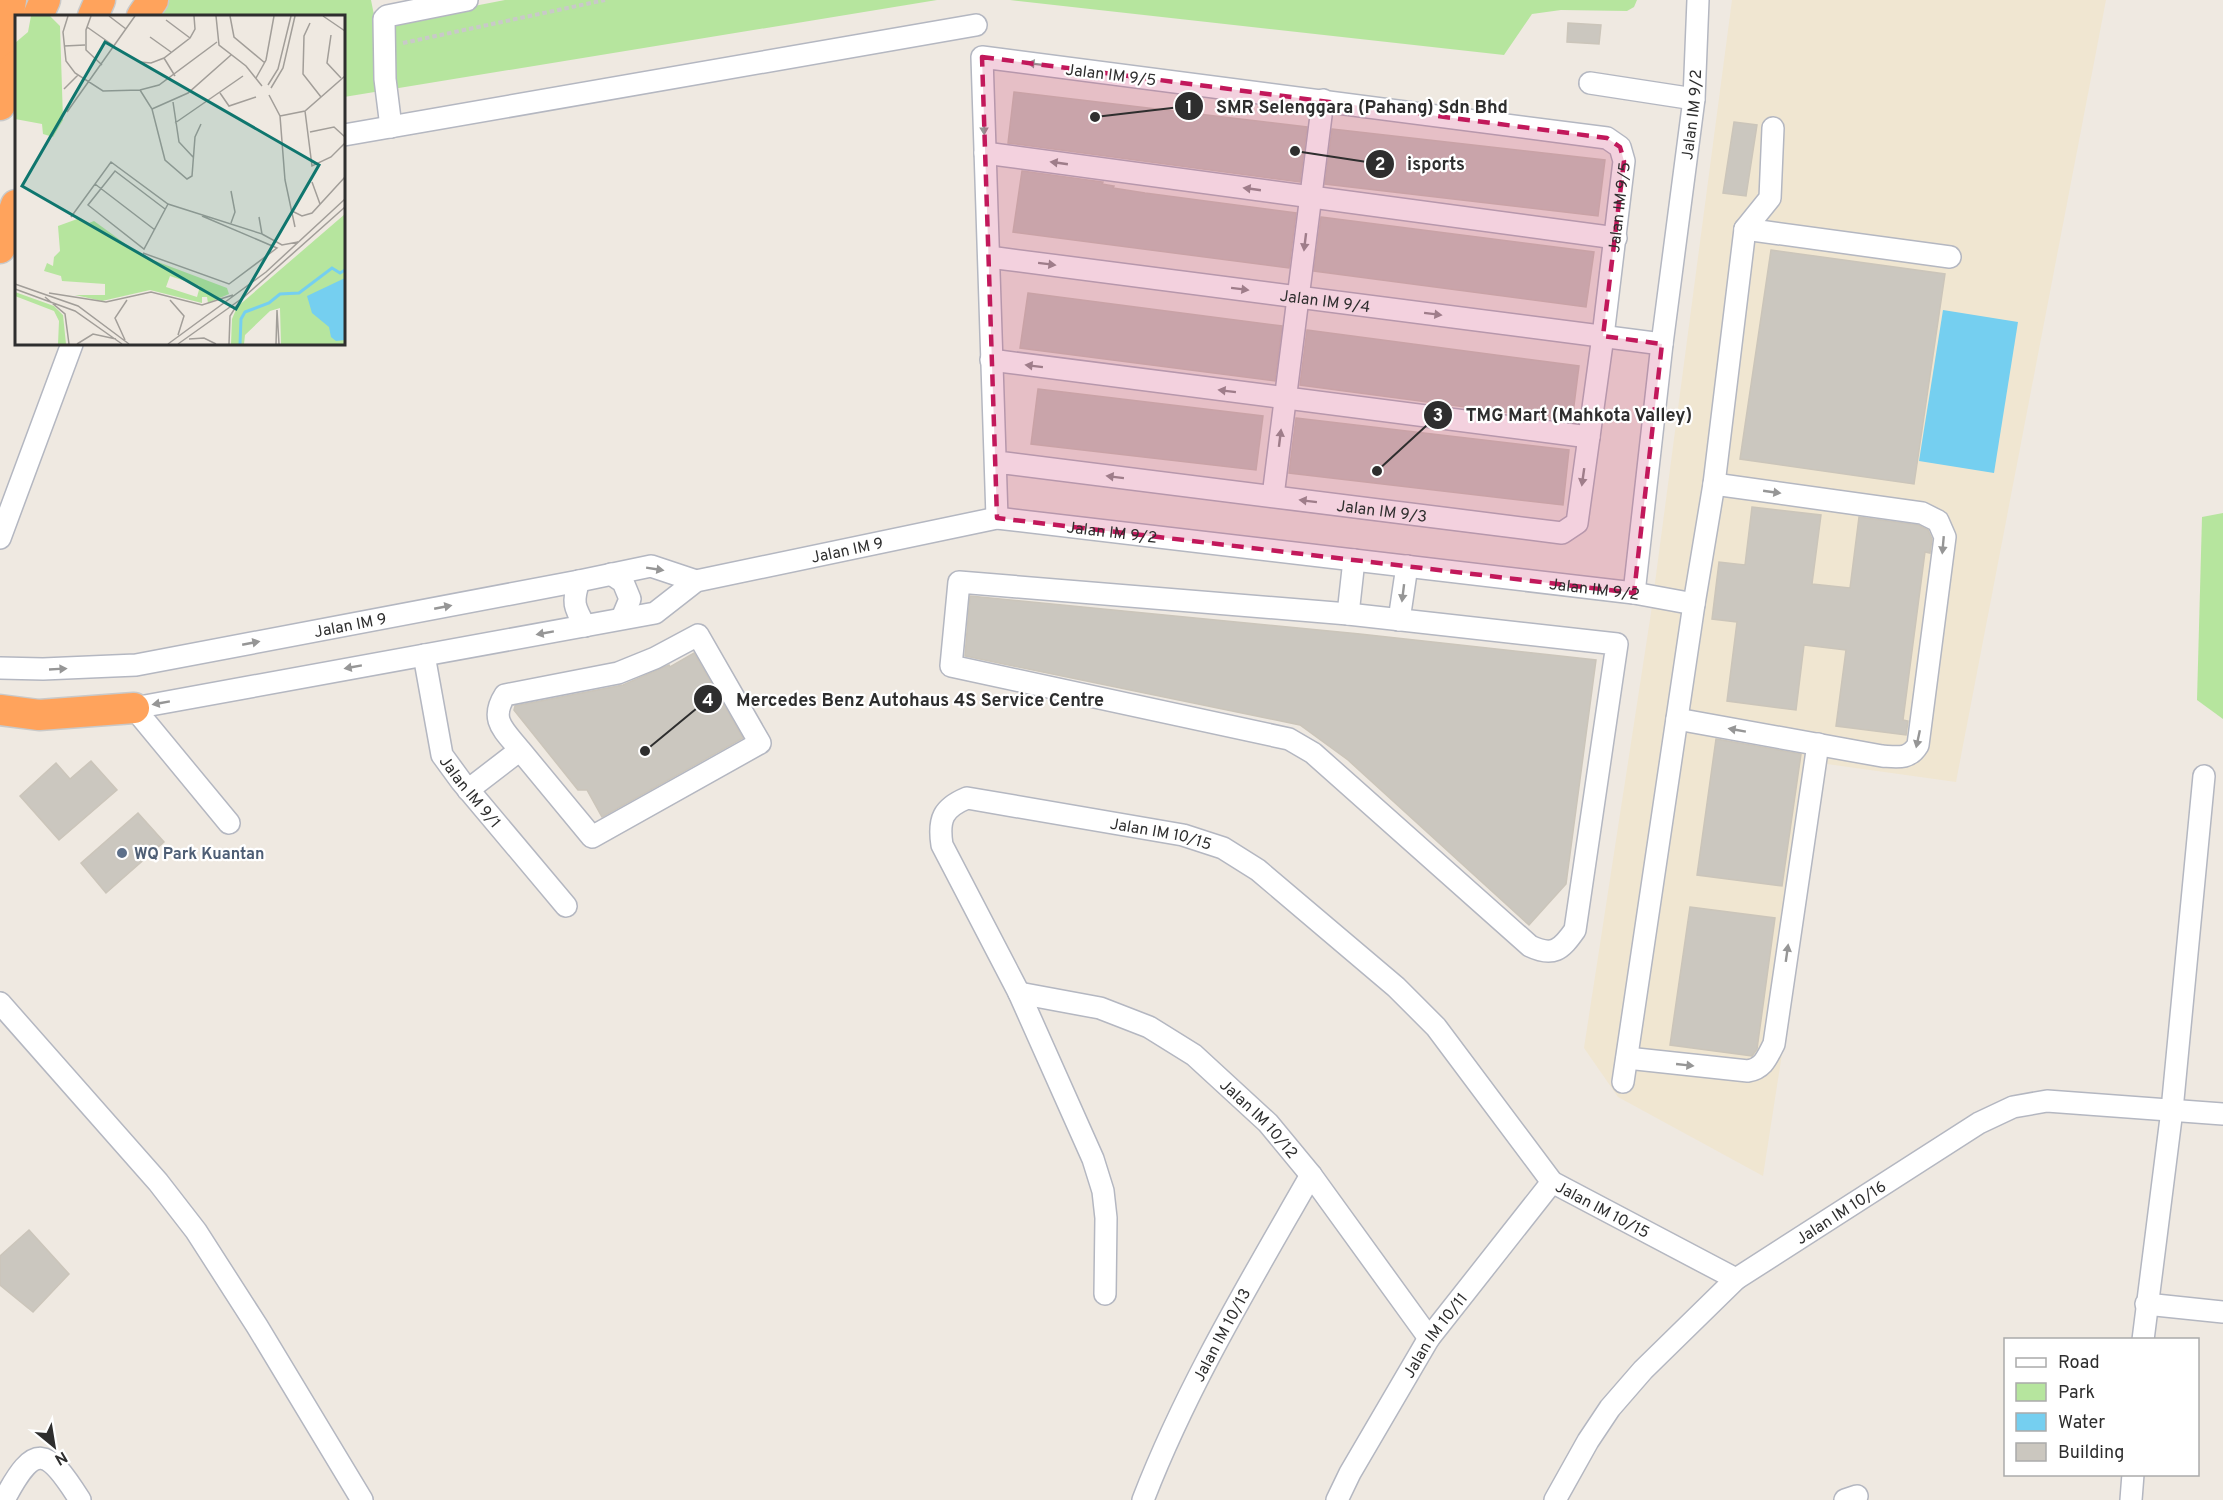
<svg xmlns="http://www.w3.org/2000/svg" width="2223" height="1500" viewBox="0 0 2223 1500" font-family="Overpass,sans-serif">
  <rect width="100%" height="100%" fill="#efe9e1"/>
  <polygon fill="#f0e6d1" points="1732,0 2106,0 1956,782 1827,764 1763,1176 1618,1097 1584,1048 1651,613"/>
  <g fill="#b6e59e">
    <polygon points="166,0 371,0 376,25 505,0 937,0 344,97 344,16 155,16"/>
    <polygon points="1010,0 1637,0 1634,7 1627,11 1561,10 1532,14 1504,55"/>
    <polygon points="2223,513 2223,719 2197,700 2202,517"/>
  </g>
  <polygon fill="#75cff0" points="1943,310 2018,322 1994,473 1919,461"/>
  <g fill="#cbc7bf" stroke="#cbc5ba" stroke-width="1.5">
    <polygon points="1568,23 1601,25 1599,44 1567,42"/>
    <polygon points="1014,92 1307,127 1300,182 1008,143"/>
    <polygon points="1734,122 1757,125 1746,196 1723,193"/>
    <polygon points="1332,129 1605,160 1598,216 1325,184"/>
    <polygon points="1022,171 1103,182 1102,184 1114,186 1113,188 1145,193 1296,213 1289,268 1013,232"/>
    <polygon points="1321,217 1594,252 1586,307 1314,271"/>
    <polygon points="1771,250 1945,274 1914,484 1740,459"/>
    <polygon points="1028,293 1282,326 1275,381 1020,348"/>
    <polygon points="1307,330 1579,366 1572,421 1300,385"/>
    <polygon points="1038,389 1263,416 1256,470 1031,444"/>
    <polygon points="1296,418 1569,450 1563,505 1289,473"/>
    <polygon points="1752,507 1821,515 1812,584 1850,588 1859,517 1918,525 1928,530 1932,539 1930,553 1925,552 1903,720 1908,721 1906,735 1836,726 1846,650 1804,645 1796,710 1727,701 1737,622 1712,619 1719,562 1745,565"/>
    <polygon points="970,596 1360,634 1596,660 1566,884 1529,925 1348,760 1300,725 965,656"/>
    <polygon points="694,653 743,738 602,817 587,790 578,790 514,710 515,706 623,685 669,665 670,667"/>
    <polygon points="1716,739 1801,754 1782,886 1697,875"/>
    <polygon points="91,761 117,790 59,840 20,796 56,763 70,779"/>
    <polygon points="138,813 164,842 106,893 81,863"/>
    <polygon points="1690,907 1775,918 1757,1049 1752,1056 1670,1045"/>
    <polygon points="29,1230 69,1274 33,1312 0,1285 0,1256"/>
  </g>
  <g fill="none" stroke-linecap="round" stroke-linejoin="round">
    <g stroke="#b4b7c1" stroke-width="24">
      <g id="minor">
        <polyline points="1590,83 1694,99"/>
        <polyline points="391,127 385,79 384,19 387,16 467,0"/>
        <polyline points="344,135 976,25"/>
        <polyline points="985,153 1616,238"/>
        <polyline points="1745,229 1950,257"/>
        <path id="s1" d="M989,257l673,87"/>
        <polyline points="991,360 1589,437"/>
        <path id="s2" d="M997,462l565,71 15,-10 26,-187 21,-175 -4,-14 -13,-9 -625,-81 15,461"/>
        <polyline points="1273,496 1323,100"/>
        <polyline points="0,538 72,344"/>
        <polyline points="611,574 623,582 630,599 622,618"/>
        <path d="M579,581c-7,21 -5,26 6,45"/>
        <path d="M959,582l389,32 269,30 -42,286c-14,20 -22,27 -45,16l-217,-193 -24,-14 -338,-73z"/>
        <path id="s3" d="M1634,593l28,-249 32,-245 4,-99"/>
        <polyline points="1348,614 1354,560"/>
        <polyline points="1399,620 1407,566"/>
        <path id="s4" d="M424,655l18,100 19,26 105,125"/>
        <path id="s5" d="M0,668l43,1 93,-4 443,-84 72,-15 45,15"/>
        <path d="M1677,719l205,37c15,1 27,4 36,-11l27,-208 -7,-16 -16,-8 -208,-29"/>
        <path d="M468,790l52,-40c-16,-20 -31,-30 -15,-55l113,-22 37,-15 43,-23 62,108 -168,94 -72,-87"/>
        <path id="s6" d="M229,823l-95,-115 521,-95 41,-32 301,-63 637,75 60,11"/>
        <path id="s7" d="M1019,993l81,15 49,19 45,28 74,68 43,52 118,163"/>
        <polyline points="0,1003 158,1182 196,1231 257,1326 362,1500"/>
        <path d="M1627,1058l121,13c16,-3 19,-14 26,-27l44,-300"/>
        <polyline points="1623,1082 1694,604 1714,484 1745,229 1770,198 1773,128"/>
        <path id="s8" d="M1105,1294l1,-76 -3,-27 -10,-32 -74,-166 -77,-148c-4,-26 1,-37 25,-47l216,37 40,13 35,22 138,117 40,40 116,155 184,97"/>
        <polyline points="2146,1304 2223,1312"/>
        <polyline points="2143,1340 2172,1110 2204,776"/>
        <path d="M4,1500c31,-59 43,-52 76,0"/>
        <path id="s9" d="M1143,1500c44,-114 107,-218 168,-325"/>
        <path id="s10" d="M1337,1500l13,-27 79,-135 123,-156"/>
        <path id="s11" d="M1555,1500l33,-59 22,-33 33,-38 93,-91 243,-156 34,-16 34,-6 176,13"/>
        <polyline points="1845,1500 1857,1496"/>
        <polyline points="2131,1500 2133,1474"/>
      </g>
    </g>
    <g stroke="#c9c9c9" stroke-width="33">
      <g id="highway">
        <polyline points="38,16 45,0"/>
        <polyline points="93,16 100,0"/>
        <polyline points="142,16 153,0"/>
        <polyline points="0,68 11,0"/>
        <polyline points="0,105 16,66"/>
        <polyline points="0,248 16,205"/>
        <polyline points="0,710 39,715 134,708"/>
      </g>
    </g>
    <polyline stroke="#c9c9c9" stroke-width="4" stroke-dasharray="4.5 3" stroke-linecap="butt" points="403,43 605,0"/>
    <use href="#minor" stroke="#fff" stroke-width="21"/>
    <use href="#highway" stroke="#ffa35c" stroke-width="30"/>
  </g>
  <defs><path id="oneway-solid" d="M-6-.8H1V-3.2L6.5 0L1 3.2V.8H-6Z" transform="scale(1.5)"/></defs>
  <g fill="#969696">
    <use href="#oneway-solid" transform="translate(1036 64) rotate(-173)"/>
    <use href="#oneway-solid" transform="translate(984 126) rotate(89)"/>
    <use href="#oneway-solid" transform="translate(1059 163) rotate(-172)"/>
    <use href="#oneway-solid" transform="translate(1252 189) rotate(-172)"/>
    <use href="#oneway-solid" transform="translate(1305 242) rotate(97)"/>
    <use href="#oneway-solid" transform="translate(1047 264) rotate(7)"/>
    <use href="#oneway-solid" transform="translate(1240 289) rotate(7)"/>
    <use href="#oneway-solid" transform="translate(1433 314) rotate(7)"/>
    <use href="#oneway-solid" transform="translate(1034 366) rotate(-173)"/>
    <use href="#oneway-solid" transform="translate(1227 391) rotate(-173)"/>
    <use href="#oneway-solid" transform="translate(1280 438) rotate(-83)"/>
    <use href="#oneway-solid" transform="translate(1115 477) rotate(-173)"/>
    <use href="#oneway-solid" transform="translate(1583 477) rotate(98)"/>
    <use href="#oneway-solid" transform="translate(1772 492) rotate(8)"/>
    <use href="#oneway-solid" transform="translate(1308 501) rotate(-173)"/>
    <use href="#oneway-solid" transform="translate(1943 545) rotate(95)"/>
    <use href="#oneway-solid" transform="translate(655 569) rotate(9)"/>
    <use href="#oneway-solid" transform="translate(1403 593) rotate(97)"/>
    <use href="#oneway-solid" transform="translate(443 607) rotate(-11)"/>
    <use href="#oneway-solid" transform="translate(545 633) rotate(170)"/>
    <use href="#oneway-solid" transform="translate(251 643) rotate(-11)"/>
    <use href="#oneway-solid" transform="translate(353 667) rotate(170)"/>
    <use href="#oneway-solid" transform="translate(58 669) rotate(-3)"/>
    <use href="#oneway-solid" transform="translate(161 703) rotate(170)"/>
    <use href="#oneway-solid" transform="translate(1737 730) rotate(-170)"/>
    <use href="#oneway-solid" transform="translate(1918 739) rotate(102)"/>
    <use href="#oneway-solid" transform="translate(1787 953) rotate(-82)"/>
    <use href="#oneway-solid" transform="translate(1685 1065) rotate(6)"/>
  </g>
  <path fill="#c2185b" fill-opacity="0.2" stroke="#c2185b" stroke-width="4.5" stroke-dasharray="12 8" stroke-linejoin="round" d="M982,57l625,81 13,9 4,14 -21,175 59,8 -28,249 -637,-75z"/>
  <circle fill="#5c6f8a" stroke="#fff" stroke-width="2" cx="122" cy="853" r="6"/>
  <g text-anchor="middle" stroke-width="4.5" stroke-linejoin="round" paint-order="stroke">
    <g font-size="16" fill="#2e2e2e" stroke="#fff">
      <text transform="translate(1111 74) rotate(7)" y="6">Jalan IM 9/5</text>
      <text dy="6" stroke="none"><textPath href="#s3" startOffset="482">Jalan IM 9/2</textPath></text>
      <text dy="6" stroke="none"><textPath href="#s2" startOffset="906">Jalan IM 9/5</textPath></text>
      <text dy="6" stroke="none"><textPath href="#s1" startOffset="339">Jalan IM 9/4</textPath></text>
      <text dy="6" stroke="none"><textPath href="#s2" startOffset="388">Jalan IM 9/3</textPath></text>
      <text dy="6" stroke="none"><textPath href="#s6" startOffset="1154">Jalan IM 9/2</textPath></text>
      <text dy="6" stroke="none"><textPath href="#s6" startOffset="885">Jalan IM 9</textPath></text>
      <text dy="6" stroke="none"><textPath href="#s6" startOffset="1640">Jalan IM 9/2</textPath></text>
      <text dy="6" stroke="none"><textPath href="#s5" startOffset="354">Jalan IM 9</textPath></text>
      <text dy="6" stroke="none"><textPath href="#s4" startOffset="148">Jalan IM 9/1</textPath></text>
      <text dy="6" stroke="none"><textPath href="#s8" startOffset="742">Jalan IM 10/15</textPath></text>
      <text dy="6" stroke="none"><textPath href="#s7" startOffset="279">Jalan IM 10/12</textPath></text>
      <text dy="6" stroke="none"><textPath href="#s8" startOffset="1336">Jalan IM 10/15</textPath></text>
      <text dy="6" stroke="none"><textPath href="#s11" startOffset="412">Jalan IM 10/16</textPath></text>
      <text dy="6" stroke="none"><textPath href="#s9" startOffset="183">Jalan IM 10/13</textPath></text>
      <text dy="6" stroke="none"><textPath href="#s10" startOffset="192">Jalan IM 10/11</textPath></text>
    </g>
    <g font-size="16" font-weight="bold" fill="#4e5e75" stroke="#fff" text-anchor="start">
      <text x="134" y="859">WQ Park Kuantan</text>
    </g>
  </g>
  <g transform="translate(15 15)">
    <rect width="330" height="330" fill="#efe9e1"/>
    <path d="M16,1h19l10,10 3,94 -10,17 -10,-3 -1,-10 -27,-5v-76l13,-11zM330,199v130h-64l-1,-36 -10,3 -25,24 -1,9h-13l1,-25 5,-12zM65,203l9,5 5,-2 48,35 85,32 2,6 -21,9 -1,-6h-5v6l-52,-13 -48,11 -27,-6h30v-11l-43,-3 -1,-5 -17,-5 3,-8 6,3 1,-9 6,-6 -2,-25zM155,261l30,10 -3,11 -31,-10zM0,277l39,14 9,9 3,29h-8l1,-23 -5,-10 -39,-15z" fill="#b6e59e" fill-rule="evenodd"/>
    <path d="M330,263v62l-9,1 -5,-4 -2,-10 -17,-14 -5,-17z" fill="#75cff0"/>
    <path fill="none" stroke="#75cff0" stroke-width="3" d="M225,329l1,-25 4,-7 24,-9 11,-9 19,-1 33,-25 8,5 5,-3"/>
    <path fill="none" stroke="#a29e99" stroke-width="1.5" d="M53,1l-5,16 3,29 9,12 28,18 37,-1 19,-5 58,-43M76,1l-5,14v20l16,15M94,1l17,13M201,1l3,29 27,21 16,20M215,1l4,21 31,26M308,1l22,15M151,5l24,18M295,8l-6,13 -1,38 18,23M72,12l27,19M316,20l-4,28 14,15M135,22l21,15M49,31l21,-1M149,43l11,18M125,47l11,1 13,-5 26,-20 5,-9 -1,-13M241,63l10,-18 8,-44M253,70l10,-16 13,-53M256,73l12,-20 12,-52M49,74l14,-14M125,75l12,19 13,51 22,19 5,-3 3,-39 6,-13M205,78l9,13 27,-9M254,80l11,21 5,64 10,47M158,87l6,40 14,15M137,94l36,-16 43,-38M290,96l7,55 19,-9 14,-14M52,97l68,-96M265,101l25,-5 40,-35M160,108l68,-47M295,117l24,-5 11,10M297,167l8,22M80,169l60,46M150,194l-50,-38 -27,34 56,44 24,-45M277,196l10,5 10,-3 33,-36M56,202l40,-55 57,42 94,30 -3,-17M216,208l4,-11 -4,-21M247,219l20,11 16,-3M128,238l86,31 48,-36 -75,-32M0,269l63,22 51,38M0,274l60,22 47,33M34,278l57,9 45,-10 51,13 31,-10M30,282l20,17 4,30M155,285l14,16 -6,19M174,324l15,-1 12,6M110,325l-10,-22 12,-18M62,329l16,-10 23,5M153,329l98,-72 79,-73M163,329l66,-47 101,-90M214,329l1,-28 7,-11M261,329l1,-34 2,34"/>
    <path fill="#0f766e" fill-opacity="0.15" stroke="#0f766e" stroke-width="3" d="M90,27l214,123 -83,144 -214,-123z"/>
    <rect width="330" height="330" fill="none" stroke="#2e2e2e" stroke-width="3"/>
  </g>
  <path fill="none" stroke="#2e2e2e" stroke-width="2" d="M1095 117L1189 106M1295 151L1380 164M1377 471L1438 415M645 751L708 699"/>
  <g fill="#2e2e2e" stroke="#fff" stroke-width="2">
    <circle cx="1095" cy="117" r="6"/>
    <circle cx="1295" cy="151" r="6"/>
    <circle cx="1377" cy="471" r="6"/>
    <circle cx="645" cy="751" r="6"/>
    <circle cx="1189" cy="106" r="15"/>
    <circle cx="1380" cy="164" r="15"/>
    <circle cx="1438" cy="415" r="15"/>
    <circle cx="708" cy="699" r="15"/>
  </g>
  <g font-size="18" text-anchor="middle" font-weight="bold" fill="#fff">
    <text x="1189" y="113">1</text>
    <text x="1380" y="170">2</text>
    <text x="1438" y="421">3</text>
    <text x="708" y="706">4</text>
  </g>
  <g font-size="18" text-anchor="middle" font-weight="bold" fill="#2e2e2e" stroke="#fff" stroke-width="4.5" stroke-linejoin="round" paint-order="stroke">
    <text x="1362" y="113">SMR Selenggara (Pahang) Sdn Bhd</text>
    <text x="1436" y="170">isports</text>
    <text x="1579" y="421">TMG Mart (Mahkota Valley)</text>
    <text x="920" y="706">Mercedes Benz Autohaus 4S Service Centre</text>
  </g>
  <rect x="2004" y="1338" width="195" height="138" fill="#ffffff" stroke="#ababab" stroke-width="1.5"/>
  <rect x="2016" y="1358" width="30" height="9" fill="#ffffff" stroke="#ababab" stroke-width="1.5"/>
  <text x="2058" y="1368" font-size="18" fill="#2e2e2e">Road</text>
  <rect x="2016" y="1383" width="30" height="18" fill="#b6e59e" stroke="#ababab" stroke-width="1.5"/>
  <text x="2058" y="1398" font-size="18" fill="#2e2e2e">Park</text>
  <rect x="2016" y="1413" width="30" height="18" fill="#75cff0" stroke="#ababab" stroke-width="1.5"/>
  <text x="2058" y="1428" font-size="18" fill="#2e2e2e">Water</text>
  <rect x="2016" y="1443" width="30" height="18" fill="#cbc7bf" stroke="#ababab" stroke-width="1.5"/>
  <text x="2058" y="1458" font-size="18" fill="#2e2e2e">Building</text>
  <g transform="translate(54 1446) rotate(150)" stroke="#ffffff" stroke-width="4.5" paint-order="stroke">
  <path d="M0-4.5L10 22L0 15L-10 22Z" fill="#2e2e2e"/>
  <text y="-9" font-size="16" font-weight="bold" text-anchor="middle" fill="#2e2e2e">N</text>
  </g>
</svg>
